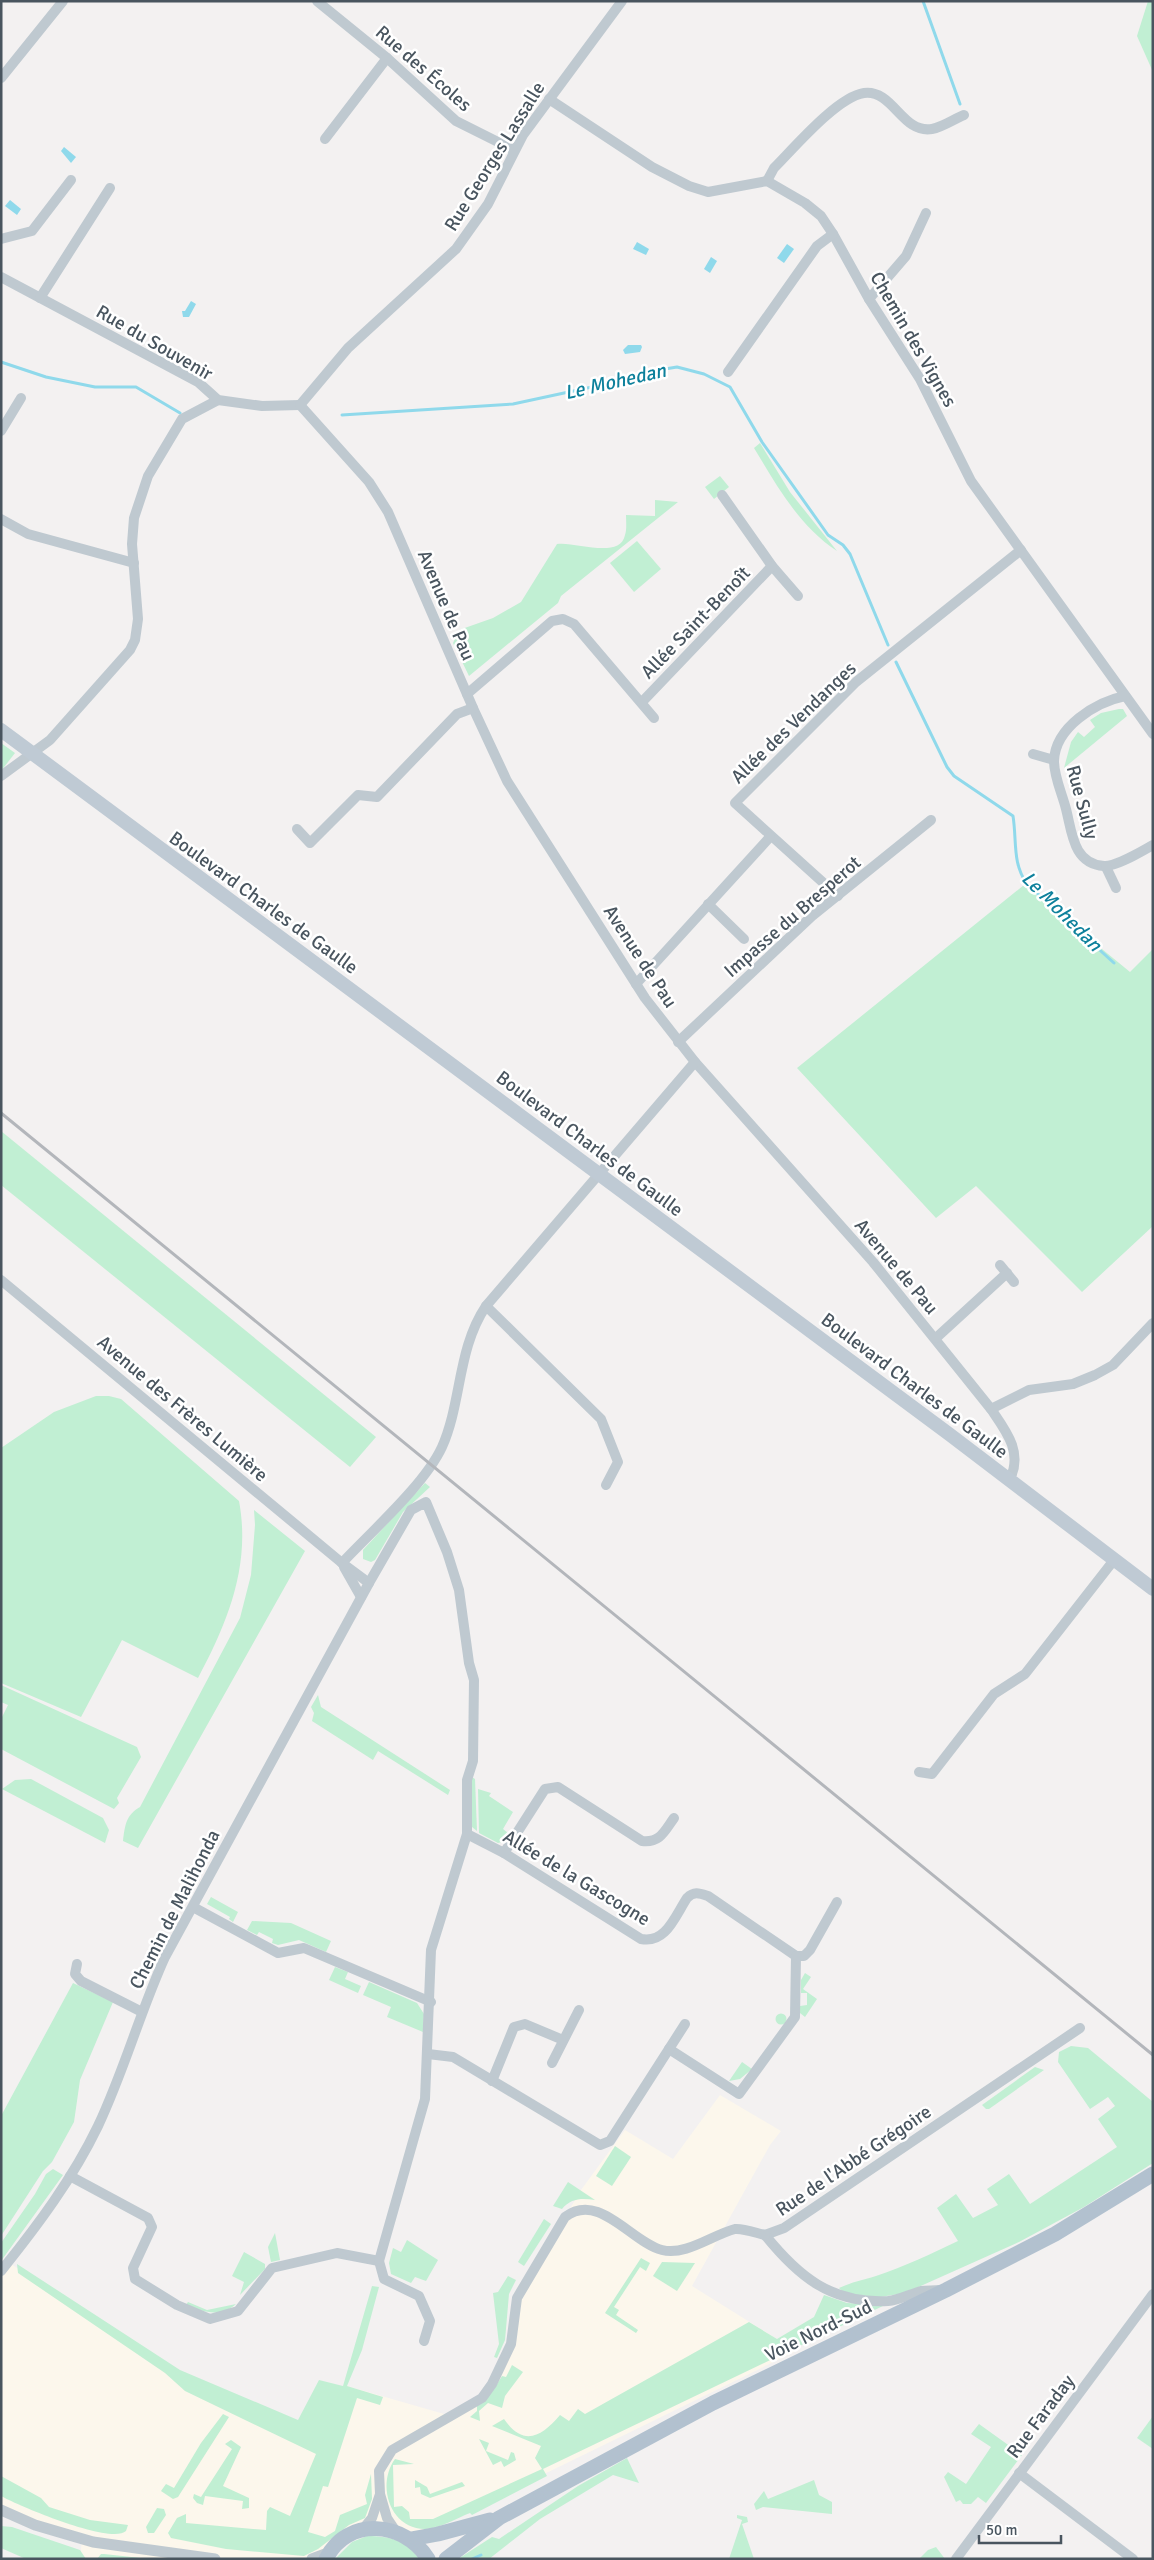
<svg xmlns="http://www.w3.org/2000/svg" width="1154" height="2560" viewBox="0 0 1154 2560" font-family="Signika,sans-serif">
  <rect width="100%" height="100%" fill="#f3f1f1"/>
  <polygon fill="#fcf7ec" points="720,2095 781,2131 770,2145 692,2286 796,2351 411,2539 363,2529 326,2559 80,2559 82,2539 1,2510 1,2271 8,2262 154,2359 317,2452 347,2386 451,2416 482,2398 511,2344 517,2298 581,2190 625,2130 673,2159"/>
  <g fill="#c1efd3">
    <polygon points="1148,1 1153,1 1153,72 1137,36"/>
    <path d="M760,443l30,49 47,59c-38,-25 -60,-65 -83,-103z"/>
    <polygon points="720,476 729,487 714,499 705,487"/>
    <path d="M655,500l23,2 -117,94 -3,7 -89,73 -16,-33 6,-13 34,-12 28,-16 36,-58c17,-3 63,16 68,-9 2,-6 1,-14 1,-20l29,1z"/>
    <polygon points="637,541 661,569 634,592 610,563"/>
    <polygon points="1119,709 1123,709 1127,716 1064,768 1071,742 1078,732 1084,737 1095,727 1090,720 1101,713"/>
    <polygon points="1,743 15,753 1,771"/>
    <polygon points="1024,885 1130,972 1153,949 1153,1226 1082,1292 976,1186 936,1218 797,1068"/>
    <polygon points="1,1131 376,1437 350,1467 1,1185"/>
    <path d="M96,1396h13l12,3 118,102c12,64 -11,121 -41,177l-76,-38 -41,77 -80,-34v-235l53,-36z"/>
    <polygon points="425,1483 430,1487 403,1512 375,1560 371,1562 363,1559 363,1550"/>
    <path d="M254,1510l51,41 -167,297 -15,-7c2,-16 3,-26 17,-34l100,-189 11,-43 4,-50z"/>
    <polygon points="1,1685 137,1747 141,1757 117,1798 119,1803 114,1809 1,1749 1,1719 8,1705 1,1702"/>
    <polygon points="318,1695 321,1707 450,1790 448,1795 378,1751 373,1760 312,1721 314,1713 311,1707"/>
    <polygon points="472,1777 475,1779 477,1831 472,1827"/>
    <polygon points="31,1779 103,1818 109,1830 105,1843 2,1789 15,1780"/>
    <polygon points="478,1789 491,1793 489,1796 513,1812 503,1829 508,1833 502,1842 498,1843 479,1833"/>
    <polygon points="211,1897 238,1912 233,1922 229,1919 230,1917 207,1904"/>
    <polygon points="252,1921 291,1923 331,1941 326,1952 299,1940 278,1945 272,1943 273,1939 259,1932 257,1935 247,1930"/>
    <polygon points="335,1967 348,1972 345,1979 361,1986 358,1993 329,1980"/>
    <polygon points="805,1973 811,1977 803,1989 817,1999 805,2017 800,2013 800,2006 807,2005 807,1993 801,1993 801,1980"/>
    <polygon points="369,1982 417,2003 424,2014 423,2032 387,2017 391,2007 363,1995"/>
    <polygon points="73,1983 113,2002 80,2080 74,2122 52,2162 43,2171 1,2236 1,2116"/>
    <circle cx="781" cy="2019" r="5.5"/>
    <path d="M1071,2046l17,2 65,54v61l-69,44 -65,35 -114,51 -31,5 -30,-5 -5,-5c13,-6 24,-8 37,-12 29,-10 55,-22 82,-35l-21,-33 19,-14 17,24 25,-13 -11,-16 22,-15 21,30 87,-57 -19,-28 17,-13 -7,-9 -18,12 -32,-47 1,-10z"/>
    <polygon points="742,2062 752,2069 740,2079 729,2081"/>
    <polygon points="1035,2067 1044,2070 989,2109 986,2109 982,2105"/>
    <polygon points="615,2146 631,2157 612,2186 596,2176"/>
    <polygon points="53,2169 63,2175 1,2261 1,2243 35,2194 46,2174"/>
    <path d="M568,2182l27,18c-13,-2 -24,-2 -33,9l-9,-3z"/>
    <polygon points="544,2219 551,2224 524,2266 518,2262"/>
    <polygon points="275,2233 280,2260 271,2262 268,2247"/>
    <polygon points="407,2240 438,2260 426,2281 415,2277 411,2283 391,2274 389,2263 393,2248 401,2252"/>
    <polygon points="244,2252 265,2264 265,2269 240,2295 244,2282 232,2276"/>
    <polygon points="641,2258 650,2263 646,2271 640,2267 614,2307 619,2310 616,2315 638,2330 636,2333 605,2313"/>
    <polygon points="662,2262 695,2263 677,2291 653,2276"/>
    <polygon points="17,2264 180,2370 298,2420 319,2380 343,2386 372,2286 379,2287 362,2350 347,2386 383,2397 380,2405 357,2398 328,2487 323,2486 308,2532 325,2537 335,2531 340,2515 367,2504 365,2495 371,2474 372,2499 365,2518 349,2525 318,2549 304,2556 226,2549 171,2538 168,2533 177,2518 186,2514 186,2523 266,2530 267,2511 270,2507 290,2516 316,2454 185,2391 165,2373 18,2273"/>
    <polygon points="508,2276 516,2280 509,2294 505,2340 497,2358 494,2357 499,2344 493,2293 498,2292"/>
    <path d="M824,2295l23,8 38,2 -342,164 4,7 -75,39 -2,-2c-13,5 -29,15 -44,16 -36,1 -50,-44 -31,-70l19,5 -21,1 1,42 8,-1 7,6 1,7h23l109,-50 -7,-11 6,-12 -49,-20 12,-7c20,29 38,17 56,-4l9,6 9,-12 7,5 164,-92 28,17 37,-22z"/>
    <path d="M188,2302l19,8 29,-6c-16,14 -32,8 -50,1z"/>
    <polygon points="512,2365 523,2372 505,2396 502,2408 488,2403 479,2411 480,2421 470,2417 477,2411 477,2406 494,2389 502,2376 506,2377"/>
    <polygon points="223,2414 229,2417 178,2497 173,2499 161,2491 166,2484 174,2488 201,2443"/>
    <polygon points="1153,2416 1153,2449 1137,2438"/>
    <polygon points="979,2424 1022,2455 986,2503 978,2497 971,2504 963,2504 960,2500 956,2502 944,2477 948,2472 966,2484 991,2447 971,2434"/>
    <polygon points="479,2439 489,2443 486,2451 508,2460 511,2452 514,2453 516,2460 504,2467 501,2461 493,2465"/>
    <polygon points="231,2440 241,2447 223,2486 249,2498 249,2508 242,2509 243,2501 205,2496 203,2505 197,2503 193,2498 194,2494 201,2497 232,2449 225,2444"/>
    <polygon points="627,2458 639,2483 613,2475 540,2519 489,2559 458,2559 492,2537 499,2539 578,2486"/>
    <path d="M1,2476l40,22 8,9 41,13 38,5 -2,6c-15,14 -107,-25 -125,-35z"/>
    <polygon points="415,2480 427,2487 430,2494 462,2482 465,2486 430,2498 421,2494 420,2487 415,2488"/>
    <polygon points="814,2480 819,2495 832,2502 832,2514 763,2507 756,2510 754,2504 764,2491 768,2499"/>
    <polygon points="157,2508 164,2509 166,2515 154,2533 148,2533 146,2527"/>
    <polygon points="737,2515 747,2517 748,2522 742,2524 754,2559 729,2559 742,2520 737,2518"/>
    <polygon points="1,2526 12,2527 80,2550 86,2559 26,2559 1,2548"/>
    <path d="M367,2536c22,0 39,4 52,23h-84l17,-17z"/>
    <polygon points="936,2547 945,2559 919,2559 928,2550"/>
    <polygon points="101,2554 104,2554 150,2559 97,2559"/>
  </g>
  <g fill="#8fd9eb">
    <polygon points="64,147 76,157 71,163 61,151"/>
    <polygon points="10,200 21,209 17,215 5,206"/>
    <polygon points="637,242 649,249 646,255 633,249"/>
    <polygon points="787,244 794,249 784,263 777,258"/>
    <polygon points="711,257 717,261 710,273 704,269"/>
    <polygon points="191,301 196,304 189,317 183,317 182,311 185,311"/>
    <polygon points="628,345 641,345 642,347 640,352 625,354 623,350"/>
  </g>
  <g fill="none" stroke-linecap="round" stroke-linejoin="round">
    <g stroke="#8fd9eb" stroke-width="3">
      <polyline points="923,1 960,104"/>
      <polyline points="1,362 46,377 95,387 136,387 180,413"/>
      <polyline points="342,415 513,404 629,379 641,373 677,367 704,374 730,387 762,442 828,535 843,545 850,554 888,645"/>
      <path d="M896,662l51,105 7,9 59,40c4,25 -1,47 14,68l87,79"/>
      <polyline points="472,2559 481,2555"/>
    </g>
    <g stroke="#bfc9d0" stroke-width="10">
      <polyline points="317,1 387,58 456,121 514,150"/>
      <polyline points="1,78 63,1"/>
      <polyline points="549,99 652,167 689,186 708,192 767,181 805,203 821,216 833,234 869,299 920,379 971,481 1153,734"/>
      <polyline points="325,139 387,58"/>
      <path d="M767,181l7,-13c20,-20 63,-71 90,-75 29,-4 38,41 68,36 11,-2 22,-10 32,-14"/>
      <polyline points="1,239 32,231 71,180"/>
      <polyline points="1,277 198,382 218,400 262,406 300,405"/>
      <polyline points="40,298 110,188"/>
      <polyline points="869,299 906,256 926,213"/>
      <polyline points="728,372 817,246 833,234"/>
      <path d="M300,405l69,77 19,30 85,196 34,73 138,217 50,64 178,200 118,147c15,22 32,43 19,70"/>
      <polyline points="300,405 348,348 456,249 488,204 523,135 622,1"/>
      <polyline points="1,431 21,398"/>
      <polyline points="722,495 772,566 798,596"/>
      <polyline points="1,519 28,534 134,563"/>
      <polyline points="467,694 552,621 563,619 574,624 654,718"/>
      <path d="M1125,696c-29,6 -70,31 -71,65 0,16 8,32 12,48 6,23 7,55 38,57 12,1 38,-15 49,-21"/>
      <polyline points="642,702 772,566"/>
      <polyline points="1033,754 1054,760"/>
      <polyline points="1,776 50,740 130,650 135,640 138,619 132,544 134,518 148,476 182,419 218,400"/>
      <polyline points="297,829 310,843 358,795 377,797 457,714 473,708"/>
      <polyline points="1106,867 1116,888"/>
      <polyline points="838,896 735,803 856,682 1021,550"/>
      <polyline points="708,904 744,939"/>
      <polyline points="636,984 770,837"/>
      <polyline points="678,1042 812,916 931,820"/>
      <polyline points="1000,1265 1014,1282"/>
      <polyline points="1,1280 342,1563 369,1583"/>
      <polyline points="486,1306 601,1419 618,1462 606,1485"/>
      <polyline points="936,1338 1007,1273"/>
      <polyline points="991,1409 1029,1390 1073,1384 1095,1375 1113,1365 1153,1323"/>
      <path d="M342,1563c29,-31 83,-79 100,-116 20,-45 15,-98 44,-141l209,-244"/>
      <polyline points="344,1567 361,1597"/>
      <polyline points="919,1772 932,1774 994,1694 1025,1674 1114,1560"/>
      <path d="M467,1834l37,19 137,86c25,5 34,-23 46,-41 7,-7 12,-5 21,-2l88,60h8l6,-6 27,-48"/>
      <path d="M504,1853l41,-64 13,-2 84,54c18,2 22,-9 32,-23"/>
      <polyline points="193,1907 278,1953 304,1948 431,2002"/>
      <polyline points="77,1964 75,1974 81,1981 142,2012"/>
      <polyline points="669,2049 739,2094 795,2017 796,1956"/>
      <polyline points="428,2054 453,2057 600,2145 610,2141 685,2024"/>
      <polyline points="552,2063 579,2010"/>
      <polyline points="492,2081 514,2027 525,2024 563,2040"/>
      <polyline points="70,2176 148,2218 152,2227 133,2268 135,2279 177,2305 210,2319 238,2311 272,2268 337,2253 379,2261"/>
      <polyline points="765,2235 784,2228 1080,2028"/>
      <path d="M765,2235c33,41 66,69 123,66 11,-1 22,-7 33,-10 6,-1 13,0 19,-1"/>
      <polyline points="379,2261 384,2279 419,2296 430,2321 424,2341"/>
      <path d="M1,2271c37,-46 72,-93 97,-145 26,-55 42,-114 67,-169l204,-374 42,-73 15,-8 21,50 12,38 10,73 5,17 -1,81 -6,19v54l-36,116 -6,149 -46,162"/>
      <polyline points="1019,2473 1133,2559"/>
      <polyline points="363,2529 372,2518 380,2494"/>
      <path d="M395,2530l-8,-12 -7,-24 -1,-23 13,-21 90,-52 10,-14 19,-40 6,-46 48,-81c34,-26 66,25 97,33 24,6 50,-15 73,-21 8,-1 21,4 30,6"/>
      <polyline points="956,2559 1153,2294"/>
    </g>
    <g stroke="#bfc9d0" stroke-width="11">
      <polyline points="1,2510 35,2525 93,2542 215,2559"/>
      <polyline points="312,2559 328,2553"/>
    </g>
    <polyline stroke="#bfcad4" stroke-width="14" points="1,730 949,1434 1153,1589"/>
    <g stroke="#b2c1cf" stroke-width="15">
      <polyline points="411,2539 438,2534 490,2520"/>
      <path d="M326,2559c21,-43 79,-38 102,0"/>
      <polyline points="446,2559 499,2518 713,2403 946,2290 1055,2234 1153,2174"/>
    </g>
    <polyline stroke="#b3b6bb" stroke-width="3" points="1,1113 1153,2055"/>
  </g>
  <g text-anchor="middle" stroke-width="5" stroke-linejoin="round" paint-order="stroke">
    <g font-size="19" fill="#49555f" stroke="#fff">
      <text transform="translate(424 68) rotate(41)" y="7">Rue des Écoles</text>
      <text transform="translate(494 156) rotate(-58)" y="7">Rue Georges Lassalle</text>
      <text transform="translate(914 339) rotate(60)" y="7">Chemin des Vignes</text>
      <text transform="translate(155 342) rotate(30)" y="7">Rue du Souvenir</text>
      <text transform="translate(447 605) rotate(67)" y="7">Avenue de Pau</text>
      <text transform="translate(695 622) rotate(-46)" y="7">Allée Saint-Benoît</text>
      <text transform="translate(793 722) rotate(-44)" y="7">Allée des Vendanges</text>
      <text transform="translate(1083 802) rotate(75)" y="7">Rue Sully</text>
      <text transform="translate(264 902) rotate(36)" y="7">Boulevard Charles de Gaulle</text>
      <text transform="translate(792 916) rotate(-41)" y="7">Impasse du Bresperot</text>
      <text transform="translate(641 956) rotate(57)" y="7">Avenue de Pau</text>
      <text transform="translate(590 1143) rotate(37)" y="7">Boulevard Charles de Gaulle</text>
      <text transform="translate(897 1266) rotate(50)" y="7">Avenue de Pau</text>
      <text transform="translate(915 1385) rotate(37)" y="7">Boulevard Charles de Gaulle</text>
      <text transform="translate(183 1408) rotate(40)" y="7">Avenue des Frères Lumière</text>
      <text transform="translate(577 1877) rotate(31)" y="7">Allée de la Gascogne</text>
      <text transform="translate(174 1909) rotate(-63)" y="7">Chemin de Malihonda</text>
      <text transform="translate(853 2160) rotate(-34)" y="7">Rue de l'Abbé Grégoire</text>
      <text transform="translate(818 2330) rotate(-26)" y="7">Voie Nord-Sud</text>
      <text transform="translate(1040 2416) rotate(-53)" y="7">Rue Faraday</text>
    </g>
    <g font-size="20" font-style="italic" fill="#0e819c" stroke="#fff">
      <text transform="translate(615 381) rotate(-13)" y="7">Le Mohedan</text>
      <text transform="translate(1062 911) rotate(45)" y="7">Le Mohedan</text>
    </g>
  </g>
  <rect width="1154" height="2560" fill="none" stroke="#49555f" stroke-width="5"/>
  <path d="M979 2535v8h82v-8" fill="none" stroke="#49555f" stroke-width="2.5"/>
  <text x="986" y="2535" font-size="15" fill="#49555f" stroke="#ffffff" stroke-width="4" paint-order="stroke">50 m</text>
</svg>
